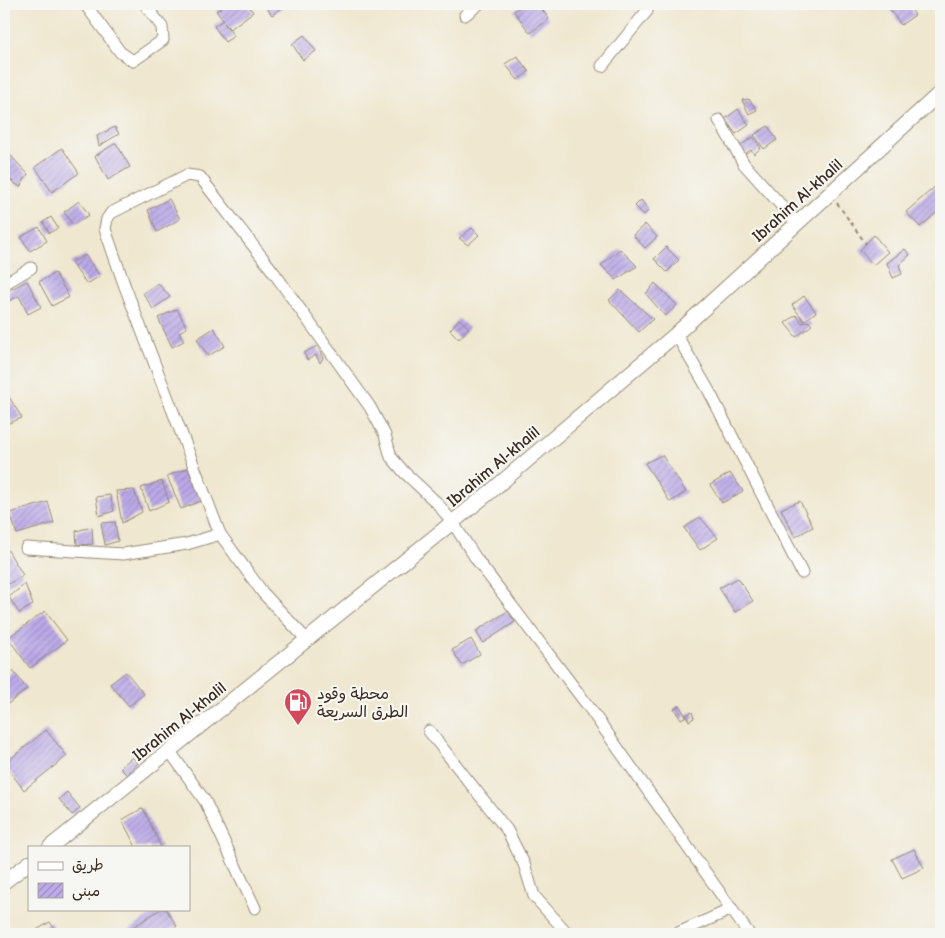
<svg xmlns="http://www.w3.org/2000/svg" width="945" height="938" viewBox="0 0 945 938" font-family="'Balsamiq Sans','Playpen Sans Arabic',sans-serif">
  <defs>
    <pattern id="building-hatch" width="6" height="6" patternUnits="userSpaceOnUse" patternTransform="scale(1.25)"><rect width="6" height="6" fill="#bcaae9"/><path d="M-1 1l2-2M0 6l6-6M5 7l2-2" fill="none" stroke="#9a8bbc"/></pattern>
  </defs>
  <rect width="100%" height="100%" fill="#f6f6f2"/>
  <filter id="ink" filterUnits="userSpaceOnUse"><feTurbulence type="fractalNoise" baseFrequency=".02" numOctaves="2"/><feDisplacementMap in="SourceGraphic" scale="10" xChannelSelector="R" yChannelSelector="G"/><feConvolveMatrix kernelMatrix="1 2 1 2 8 2 1 2 1" color-interpolation-filters="sRGB"/></filter>
  <filter id="wash" filterUnits="userSpaceOnUse"><feTurbulence type="fractalNoise" baseFrequency=".0096" numOctaves="4" result="noise"/><feDisplacementMap in="SourceGraphic" scale="20" xChannelSelector="R" yChannelSelector="G"/><feGaussianBlur stdDeviation="1.12" result="paint"/><feColorMatrix in="noise" values="0 0 0 0 0 0 0 0 0 0 0 0 0 0 0 0 0 1.4 0 .05"/><feComposite in="paint" operator="in"/></filter>
  <g filter="url(#wash)">
    <rect width="100%" height="100%" fill="#efe7cf"/>
    <g id="blocks">
      <g fill="url(#building-hatch)">
        <polygon points="227,4 247,4 253,12 230,29 224,23 234,36 225,42 214,26 223,20 216,11"/>
        <polygon points="264,4 288,4 272,15"/>
        <polygon points="524,4 538,4 549,19 530,33 514,11"/>
        <polygon points="886,4 907,4 915,15 901,25"/>
        <polygon points="304,35 316,51 303,60 292,44"/>
        <polygon points="517,56 529,72 518,80 505,64"/>
        <polygon points="749,99 757,110 749,114 742,100"/>
        <polygon points="738,109 749,125 736,134 725,119"/>
        <polygon points="768,126 777,140 764,149 754,135"/>
        <polygon points="115,127 119,134 99,146 97,136"/>
        <polygon points="753,137 761,148 754,154 751,150 743,155 737,148"/>
        <polygon points="116,143 130,167 108,180 95,156"/>
        <polygon points="62,148 79,173 52,192 35,167"/>
        <polygon points="9,154 28,174 20,187 4,175 4,158"/>
        <polygon points="938,184 941,187 941,209 920,227 906,212"/>
        <polygon points="169,199 180,219 157,232 148,210"/>
        <polygon points="641,200 649,210 644,215 635,206"/>
        <polygon points="79,201 89,215 73,225 64,212"/>
        <polygon points="51,217 58,228 49,233 43,222"/>
        <polygon points="645,224 657,237 645,248 633,235"/>
        <polygon points="39,227 47,241 30,251 21,237"/>
        <polygon points="472,228 479,235 468,245 459,238"/>
        <polygon points="874,235 888,252 873,265 860,250"/>
        <polygon points="666,247 679,260 667,272 654,259"/>
        <polygon points="620,249 637,266 616,280 601,265"/>
        <polygon points="905,249 910,255 899,265 902,274 893,278 887,263"/>
        <polygon points="85,255 100,276 87,284 71,263"/>
        <polygon points="55,273 69,297 52,306 39,282"/>
        <polygon points="27,281 41,307 28,314 19,296 9,301 5,292"/>
        <polygon points="158,283 170,297 153,309 143,293"/>
        <polygon points="655,283 677,305 665,316 646,294"/>
        <polygon points="620,290 653,319 639,332 609,300"/>
        <polygon points="804,296 816,312 804,321 792,305"/>
        <polygon points="177,309 187,328 179,332 184,341 172,347 158,318"/>
        <polygon points="796,315 802,323 808,321 812,325 796,337 785,323"/>
        <polygon points="459,319 469,328 459,339 450,330"/>
        <polygon points="214,328 225,346 208,356 197,339"/>
        <polygon points="317,346 323,358 320,363 316,355 307,360 304,353"/>
        <polygon points="9,397 22,418 4,425 4,399"/>
        <polygon points="662,455 686,492 670,502 645,463"/>
        <polygon points="188,468 201,501 181,509 167,476"/>
        <polygon points="730,473 743,491 722,503 710,485"/>
        <polygon points="162,481 169,502 149,511 141,488"/>
        <polygon points="134,490 142,512 122,523 116,491"/>
        <polygon points="110,495 114,511 99,516 96,497"/>
        <polygon points="800,501 813,527 795,537 781,509"/>
        <polygon points="48,502 54,523 17,534 10,513"/>
        <polygon points="700,517 718,538 700,550 684,528"/>
        <polygon points="115,522 118,541 105,545 101,523"/>
        <polygon points="92,527 93,544 77,545 76,531"/>
        <polygon points="4,544 23,575 4,587"/>
        <polygon points="738,578 753,601 735,612 719,588"/>
        <polygon points="25,584 33,605 19,613 9,597"/>
        <polygon points="45,611 67,640 30,668 8,638"/>
        <polygon points="508,611 515,622 483,643 476,631"/>
        <polygon points="471,639 480,654 462,665 452,650"/>
        <polygon points="13,671 27,689 4,707 4,679"/>
        <polygon points="126,672 144,694 129,706 110,684"/>
        <polygon points="679,705 686,716 681,719 674,709"/>
        <polygon points="692,712 694,718 689,721 686,715"/>
        <polygon points="46,730 67,756 24,790 4,764"/>
        <polygon points="132,757 138,763 126,774 120,768"/>
        <polygon points="67,792 80,808 72,815 59,799"/>
        <polygon points="143,808 161,847 136,847 122,820"/>
        <polygon points="914,849 924,868 902,878 892,859"/>
        <polygon points="161,909 166,909 177,926 165,934 122,934"/>
        <polygon points="50,922 58,934 37,934 35,931"/>
      </g>
    </g>
  </g>
  <g filter="url(#ink)">
    <use href="#blocks" fill-opacity="0" stroke="#958876" stroke-width="1"/>
    <g fill="none" stroke-linecap="round" stroke-linejoin="round">
      <g stroke="#958876" stroke-width="13">
        <g id="minor">
          <polyline points="85,4 120,52 133,61 163,40 162,27 145,4"/>
          <polyline points="465,15 479,4"/>
          <polyline points="602,66 647,11 647,4"/>
          <polyline points="719,120 744,164 797,223"/>
          <polyline points="4,284 31,268"/>
          <polyline points="676,334 709,391 802,573"/>
          <polyline points="26,548 123,554 187,544 220,534"/>
          <polyline points="307,640 263,593 220,534 124,284 105,229 107,219 111,213 187,175 200,177 272,270 370,407 385,435 391,457 404,472 437,503 453,523 477,560 588,706 749,934"/>
          <polyline points="429,731 507,830 524,864 534,896 568,934"/>
          <polyline points="169,750 205,801 255,908"/>
          <polyline points="676,934 732,909"/>
        </g>
      </g>
      <g stroke="#958876" stroke-width="16">
        <g id="tertiary">
          <polyline points="50,847 490,492 676,334 941,92"/>
          <polyline points="4,882 29,863"/>
        </g>
      </g>
      <polyline stroke="#958876" stroke-width="2" stroke-dasharray="4 4" stroke-linecap="butt" points="837,203 866,244"/>
      <use href="#minor" stroke="#fff" stroke-width="11"/>
      <use href="#tertiary" stroke="#fff" stroke-width="14"/>
    </g>
  </g>
  <defs>
    <g id="fuel-pin" transform="scale(1.4375)"><path d="M0 17L-7.5 6A9.5 9.5 0 1 1 7.5 6Z" fill="#d1495b" stroke="#f6f6f2"/><path d="M-5.5-6h7V0h2V4h1.3V-2.5L3-4.5l.8-.8L6-3V5H2.5V1h-1V6h-7ZM-4.2-4.7v3.2H.2V-4.7Z" fill="#fff"/></g>
  </defs>
  <g fill-rule="evenodd">
    <use href="#fuel-pin" x="298" y="702"/>
  </g>
  <g text-anchor="middle" stroke-width="4.5" stroke-linejoin="round" paint-order="stroke">
    <g font-size="16" fill="#3b2a1e" stroke="#f6f6f2">
      <text transform="translate(797 200) rotate(-42)" y="6">Ibrahim Al-khalil</text>
      <text transform="translate(493 466) rotate(-40)" y="6">Ibrahim Al-khalil</text>
      <text transform="translate(179 721) rotate(-39)" y="6">Ibrahim Al-khalil</text>
    </g>
    <g font-size="16" fill="#3b2a1e" stroke="#f6f6f2" text-anchor="start">
      <text x="317" y="699">محطة وقود<tspan x="317" dy="18">الطرق السريعة</tspan></text>
    </g>
  </g>
  <rect width="945" height="938" fill="none" stroke="#f6f6f2" stroke-width="20"/>
  <rect x="28" y="846" width="162" height="65" fill="#f6f6f2" stroke="#aba49d"/>
  <rect x="38" y="862" width="25" height="8" fill="#ffffff" stroke="#aba49d"/>
  <text x="72" y="870" font-size="15" fill="#3b2a1e">طريق</text>
  <rect x="38" y="883" width="25" height="15" fill="url(#building-hatch)" stroke="#aba49d"/>
  <text x="72" y="896" font-size="15" fill="#3b2a1e">مبنى</text>
</svg>
